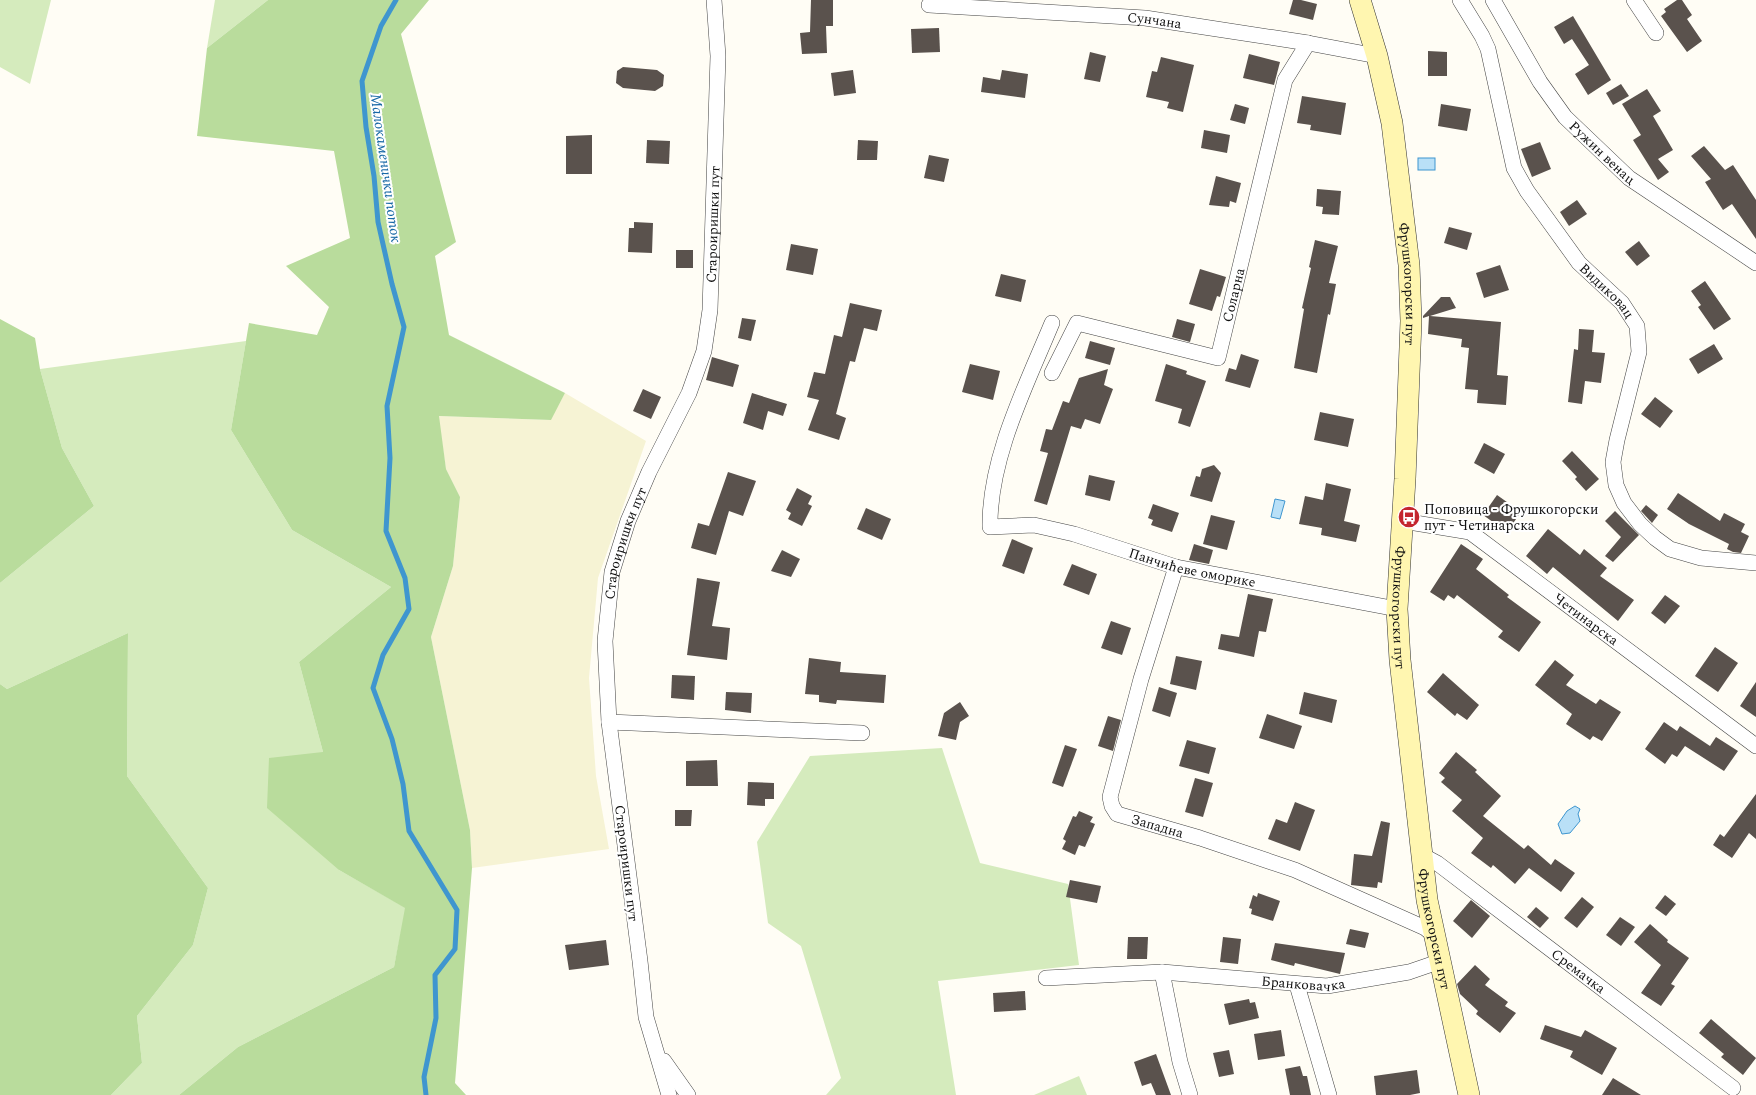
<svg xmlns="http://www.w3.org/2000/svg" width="1756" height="1095" viewBox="0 0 1756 1095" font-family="Spectral,serif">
  <rect width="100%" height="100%" fill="#fffdf5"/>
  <polygon fill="#f6f3d4" points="565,393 646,441 598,578 589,678 596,776 609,849 472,868 470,830 431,637 453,566 460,497 446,469 438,416 550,420"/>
  <g fill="#d5ebbd">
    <polygon points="0,0 51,0 30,84 0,67"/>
    <polygon points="215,0 268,0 207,48"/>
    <polygon points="246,341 231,430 292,530 391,587 299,662 323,752 339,870 406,908 394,967 238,1047 179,1095 111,1095 142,1063 137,1016 193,945 208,888 127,776 128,633 7,689 0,684 0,583 94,506 62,448 40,369"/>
    <polygon points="942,748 980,863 1068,884 1079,965 938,981 956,1095 826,1095 841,1078 801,946 768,923 757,842 810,756"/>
    <polygon points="1079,1076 1087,1095 1034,1095"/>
  </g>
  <g fill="#b9dc9c">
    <polygon points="268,0 429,0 401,34 456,242 435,256 449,335 565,393 551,420 439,416 446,469 460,497 453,566 431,637 470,830 472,868 455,1083 466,1095 179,1095 238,1047 394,967 405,908 339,870 267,808 269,758 323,752 299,662 391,587 292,530 231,430 249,323 317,335 329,307 286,266 350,238 334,151 197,136 207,48"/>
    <polygon points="0,319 35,338 40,369 62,448 94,506 0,583"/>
    <polygon points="128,633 127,776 208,888 193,945 137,1016 142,1063 111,1095 0,1095 0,684 7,689"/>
  </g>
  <g fill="#b9e0f7" stroke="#3f96cf">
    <rect x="1418" y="158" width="17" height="12"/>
    <polygon points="1275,499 1285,501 1280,519 1271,517"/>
    <polygon points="1575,806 1580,809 1578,814 1580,821 1570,833 1562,834 1558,824 1567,811"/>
  </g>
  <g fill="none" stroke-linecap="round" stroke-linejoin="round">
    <polyline stroke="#3f96cf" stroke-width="5" points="396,0 381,26 362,81 366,127 374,176 378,222 392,284 404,327 387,406 390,458 386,531 405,578 409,609 383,655 373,688 392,739 403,784 409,831 457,910 455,949 435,975 436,1018 424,1077 426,1095"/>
  </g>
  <g fill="#5a524d">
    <polygon points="811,0 833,0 833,26 826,26 827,53 802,54 800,33 810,32"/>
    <polygon points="1293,0 1301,0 1317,4 1313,20 1289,14"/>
    <polygon points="1677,0 1682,0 1692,15 1687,19 1702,41 1687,52 1661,16 1666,12 1664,9"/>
    <polygon points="1573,16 1611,80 1588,95 1575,74 1589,65 1572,39 1564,44 1554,27"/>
    <polygon points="939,28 940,52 912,53 911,29"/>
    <polygon points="1428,51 1447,52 1447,76 1428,76"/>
    <polygon points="1090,52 1106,56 1100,82 1084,79"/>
    <polygon points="1249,54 1280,62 1274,85 1243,78"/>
    <polygon points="1161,57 1194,65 1183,112 1167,108 1169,102 1146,97 1152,71 1157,72"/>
    <polygon points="623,67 657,70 664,75 663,86 655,91 623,88 616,83 617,71"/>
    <polygon points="853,70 856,93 834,96 831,73"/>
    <polygon points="1002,70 1028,74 1025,98 981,92 983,77 1000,80"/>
    <polygon points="1621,84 1629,96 1613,105 1606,93"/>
    <polygon points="1647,89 1661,111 1653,116 1673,150 1658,159 1669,172 1658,180 1633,140 1641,135 1622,104"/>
    <polygon points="1302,96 1346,103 1341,135 1310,130 1311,125 1297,123"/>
    <polygon points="1235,104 1249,108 1245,124 1230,120"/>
    <polygon points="1441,104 1471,109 1467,131 1438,126"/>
    <polygon points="1204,130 1230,135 1227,153 1201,148"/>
    <polygon points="592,135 592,174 566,174 566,136"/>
    <polygon points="647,140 670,141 669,164 646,163"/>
    <polygon points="858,140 878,141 877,160 857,160"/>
    <polygon points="1540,142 1551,169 1532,177 1521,149"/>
    <polygon points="1704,146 1725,170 1733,165 1756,200 1756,239 1732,204 1723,210 1705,182 1711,179 1691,156"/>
    <polygon points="929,155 949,159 944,182 924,178"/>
    <polygon points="1216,176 1241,183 1236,203 1230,201 1229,207 1209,205"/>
    <polygon points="1317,189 1341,191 1339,215 1322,214 1323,207 1316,206"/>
    <polygon points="1577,200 1587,214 1569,226 1560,212"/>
    <polygon points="634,222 653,223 652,253 628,252 629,228 634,228"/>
    <polygon points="1449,227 1472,233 1467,250 1444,243"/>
    <polygon points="1315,240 1338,246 1329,283 1336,284 1330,315 1328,314 1317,373 1294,368 1304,309 1302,308 1311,268 1309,267"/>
    <polygon points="1639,241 1650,256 1637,266 1625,252"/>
    <polygon points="791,244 818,249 813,275 786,270"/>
    <rect x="676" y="250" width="17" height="18"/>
    <polygon points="1500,265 1509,290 1484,298 1476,273"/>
    <polygon points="1200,269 1226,277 1220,297 1217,296 1212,311 1189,304"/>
    <polygon points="1001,274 1026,280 1021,302 995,296"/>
    <polygon points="1705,281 1731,319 1714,330 1698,307 1701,305 1691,291"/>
    <polygon points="1441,297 1450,297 1456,308 1430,316 1501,322 1497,375 1508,376 1506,405 1477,403 1478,390 1465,389 1469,348 1461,347 1462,339 1428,334 1429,316 1423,318 1423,316"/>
    <polygon points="850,303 882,310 877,331 864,328 855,362 850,361 836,414 846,418 839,440 808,430 819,400 807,397 814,372 825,374 834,335 842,337"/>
    <polygon points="742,318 756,320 751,341 738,338"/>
    <polygon points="1177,319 1195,324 1190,342 1172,337"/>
    <polygon points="1579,329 1594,330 1592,352 1605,353 1601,383 1585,381 1582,404 1568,402 1574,349 1578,350"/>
    <polygon points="1090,341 1115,348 1110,365 1085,358"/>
    <polygon points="1714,344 1723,359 1698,374 1689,359"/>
    <polygon points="1241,354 1259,360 1250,388 1225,381 1229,368 1236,370"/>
    <polygon points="712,357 739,365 733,387 706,380"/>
    <polygon points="970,364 1000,371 993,400 962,392"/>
    <polygon points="1166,364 1187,371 1186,374 1206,381 1190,427 1178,423 1182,409 1155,401"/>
    <polygon points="1108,369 1104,385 1113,389 1100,424 1085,419 1081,429 1071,426 1047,505 1034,501 1048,453 1040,451 1046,429 1052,430 1063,401 1069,403 1079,378"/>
    <polygon points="643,389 661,397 651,419 633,411"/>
    <polygon points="752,393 787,404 783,416 768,411 763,430 743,423"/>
    <polygon points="1655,397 1673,411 1660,428 1641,414"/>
    <polygon points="1320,412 1354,419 1348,447 1314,440"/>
    <polygon points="1484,443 1505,454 1494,474 1474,463"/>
    <polygon points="1572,451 1599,479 1586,491 1575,479 1577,477 1562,461"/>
    <polygon points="1214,465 1221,473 1212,502 1190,496 1196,476 1200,477 1202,469"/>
    <polygon points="728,472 756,481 743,516 729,511 716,555 691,548 698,523 709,526"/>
    <polygon points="1089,475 1115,481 1110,501 1085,495"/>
    <polygon points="1326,483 1351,489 1344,521 1360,525 1356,542 1321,535 1322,528 1299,524 1305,496 1323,500"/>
    <polygon points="797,488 812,496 808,504 812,506 802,526 788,519 791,513 786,510"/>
    <polygon points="1678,493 1720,521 1724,513 1745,524 1741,532 1749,536 1741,553 1733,552 1727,549 1729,544 1689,524 1667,509"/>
    <polygon points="1497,495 1521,512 1507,532 1483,515"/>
    <polygon points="1153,504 1179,513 1172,532 1151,525 1153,520 1148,518"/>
    <polygon points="1646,505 1658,515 1652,523 1641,511"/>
    <polygon points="866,508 891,519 882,540 857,529"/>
    <polygon points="1615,511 1639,535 1613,562 1605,556 1621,537 1605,521"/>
    <polygon points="1211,515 1235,521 1227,550 1203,544"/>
    <polygon points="1548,529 1580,555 1584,549 1607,568 1600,576 1634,600 1618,621 1553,567 1547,574 1526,556"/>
    <polygon points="1012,539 1033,548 1024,574 1002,566"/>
    <polygon points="1194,544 1213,550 1209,564 1189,560"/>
    <polygon points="1461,544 1483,559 1476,569 1509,595 1507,597 1541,622 1519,652 1498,637 1503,631 1457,595 1454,599 1448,595 1444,601 1430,592"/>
    <polygon points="782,550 800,559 791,577 771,571"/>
    <polygon points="1072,564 1097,574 1089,595 1063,585"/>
    <polygon points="697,578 720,582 712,626 730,628 727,660 687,655"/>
    <polygon points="1248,594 1273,599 1266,632 1259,631 1254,657 1218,649 1221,634 1239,637"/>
    <polygon points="1665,595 1680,606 1665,624 1651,613"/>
    <polygon points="1111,621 1131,628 1122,655 1101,648"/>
    <polygon points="1715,647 1738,663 1718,692 1695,676"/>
    <polygon points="1176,656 1202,661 1196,690 1170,684"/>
    <polygon points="809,658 841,662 840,672 886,675 884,703 837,700 836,704 819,702 819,695 805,694"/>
    <polygon points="1555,660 1574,675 1566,685 1596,704 1600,699 1621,712 1602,741 1593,736 1590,740 1566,724 1572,714 1535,685"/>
    <polygon points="1443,673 1479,705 1467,720 1457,713 1455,716 1427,692"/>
    <polygon points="672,675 695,676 694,700 671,698"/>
    <polygon points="1756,682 1756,717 1740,706"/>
    <polygon points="1159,687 1177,693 1170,717 1152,711"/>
    <polygon points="726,692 752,693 751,713 725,710"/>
    <polygon points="1304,692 1337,700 1332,723 1299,714"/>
    <polygon points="960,702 969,716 960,722 956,740 938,736 944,713"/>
    <polygon points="1267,714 1302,726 1294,749 1259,738"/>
    <polygon points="1108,716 1121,720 1113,751 1098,746"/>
    <polygon points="1664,722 1677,731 1680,726 1710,746 1716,737 1738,751 1724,771 1685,746 1677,757 1672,754 1665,764 1645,749"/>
    <polygon points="1187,740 1216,748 1209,774 1179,766"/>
    <polygon points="1065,745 1077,749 1063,787 1052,783"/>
    <polygon points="1456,752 1477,770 1475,772 1501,796 1483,816 1524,849 1528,845 1551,865 1555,859 1575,873 1561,892 1529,868 1515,884 1493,865 1491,868 1471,853 1483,838 1452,811 1462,800 1441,782 1445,778 1439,773"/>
    <polygon points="717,760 718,786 686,786 686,761"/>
    <polygon points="1195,778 1213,783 1203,817 1185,812"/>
    <polygon points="748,782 774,783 774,799 765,799 765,806 747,805"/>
    <polygon points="1756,794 1756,839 1749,833 1732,858 1713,845 1720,834 1724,837"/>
    <polygon points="1295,802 1315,810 1300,851 1268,839 1276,819 1287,823"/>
    <polygon points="675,810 692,810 691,826 675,826"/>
    <polygon points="1079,811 1093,817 1090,822 1095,824 1085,847 1079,845 1075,855 1062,849 1066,841 1063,839 1073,816 1076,817"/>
    <polygon points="1381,821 1390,823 1382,883 1378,882 1377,888 1351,885 1354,854 1372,856"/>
    <polygon points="1070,880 1101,886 1097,903 1066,897"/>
    <polygon points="1258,893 1280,901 1273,921 1251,914 1252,909 1249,908 1253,895 1257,897"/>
    <polygon points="1665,895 1676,904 1666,916 1655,908"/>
    <polygon points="1582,897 1594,907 1577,928 1564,918"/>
    <polygon points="1471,900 1490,916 1472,938 1453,921"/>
    <polygon points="1536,907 1549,918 1540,928 1527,917"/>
    <polygon points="1620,917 1635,927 1621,946 1606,935"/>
    <polygon points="1650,924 1668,940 1667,942 1689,958 1671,984 1675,986 1661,1006 1641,993 1661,965 1634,942"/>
    <polygon points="1350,929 1369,933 1365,948 1346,944"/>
    <polygon points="1128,937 1148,937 1147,959 1127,959"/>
    <polygon points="1223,937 1241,939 1238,964 1220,962"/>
    <polygon points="606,940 609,965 569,970 565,945"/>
    <polygon points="1275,943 1345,953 1340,974 1295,963 1294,966 1271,960"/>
    <polygon points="1475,965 1490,979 1485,985 1508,1002 1505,1006 1516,1013 1500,1033 1476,1014 1478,1011 1460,994 1457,984"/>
    <polygon points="1025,991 1026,1010 994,1012 993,993"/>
    <polygon points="1249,999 1250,1003 1255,1002 1259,1018 1229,1025 1224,1004"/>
    <polygon points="1711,1019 1756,1058 1743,1075 1721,1057 1724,1054 1699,1033"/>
    <polygon points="1545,1025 1581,1037 1585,1030 1617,1048 1602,1075 1570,1057 1573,1051 1540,1039"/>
    <polygon points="1281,1030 1285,1056 1258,1060 1254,1034"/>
    <polygon points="1229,1050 1234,1074 1219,1077 1213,1053"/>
    <polygon points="1156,1054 1171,1095 1156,1095 1151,1083 1142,1086 1134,1062"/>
    <polygon points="1300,1066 1303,1076 1307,1076 1311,1095 1290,1095 1285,1069"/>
    <polygon points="1417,1070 1420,1093 1410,1095 1376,1095 1374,1076"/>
    <polygon points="1613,1078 1641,1095 1602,1095"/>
  </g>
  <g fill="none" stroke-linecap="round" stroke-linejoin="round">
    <g stroke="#444" stroke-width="16">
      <g id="street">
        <path id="s1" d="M1460,0l22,36 6,13 26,119 13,23 52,72 43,40 15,23 2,26 -22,88 -4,22 3,23 8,18 16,21 15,14 15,11 31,9 55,5"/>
        <path id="s2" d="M1493,0l47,82 25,35 64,61 127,85"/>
        <polyline points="1634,0 1656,33"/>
        <path id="s3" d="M929,5l216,13 163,25 69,13"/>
        <path id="s4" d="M1052,323c-26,63 -63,135 -62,204l44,-2 40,9 102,33 221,42"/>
        <path id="s5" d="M1052,373l25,-50 141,35 67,-278 23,-37"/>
        <path id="s6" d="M1403,521l67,11 286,214"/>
        <path id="s7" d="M1176,567l-35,112 -31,118 2,9 5,8 83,24 95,32 130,58 10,8"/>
        <polyline points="609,722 862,733"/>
        <path id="s8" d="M1422,855l15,8 296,225"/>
        <polyline points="1162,972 1180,1062 1190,1095"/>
        <path id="s9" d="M1046,978l116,-6 165,14 82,-14 32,-11"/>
        <polyline points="1297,985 1329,1095"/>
        <polyline points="664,1061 688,1095"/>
        <path id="s10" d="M669,1095l-23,-78 -6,-56 -31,-239 -4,-81 7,-69 16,-51 21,-49 40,-79 15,-42 6,-41 8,-254 -4,-56"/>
      </g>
    </g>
    <g stroke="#333" stroke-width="22">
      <g id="secondary">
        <path id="s11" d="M1360,0l17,56 15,67 17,142 2,56 -6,158 -8,130 3,51 27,240 42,195"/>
      </g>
    </g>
    <use href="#street" stroke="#fff" stroke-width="15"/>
    <use href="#secondary" stroke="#fff6b0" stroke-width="21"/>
  </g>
  <defs>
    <g id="bus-disc" transform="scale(1.15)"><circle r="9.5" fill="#c4262e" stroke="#fff"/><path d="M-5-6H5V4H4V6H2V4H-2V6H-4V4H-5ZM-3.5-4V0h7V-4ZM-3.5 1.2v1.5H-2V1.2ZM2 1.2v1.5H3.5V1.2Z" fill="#fff"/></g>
  </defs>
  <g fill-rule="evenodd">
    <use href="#bus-disc" x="1409" y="517"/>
  </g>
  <g text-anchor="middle" stroke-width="4" stroke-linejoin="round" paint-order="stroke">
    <g font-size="14" fill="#111" stroke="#fff">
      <text dy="5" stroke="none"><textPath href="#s3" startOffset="226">Сунчана</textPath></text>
      <text dy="5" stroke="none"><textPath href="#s2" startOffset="189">Ружин венац</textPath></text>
      <text dy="5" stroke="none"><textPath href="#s10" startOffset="896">Староиришки пут</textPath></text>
      <text dy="5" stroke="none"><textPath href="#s11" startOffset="289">Фрушкогорски пут</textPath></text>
      <text dy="5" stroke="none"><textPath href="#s1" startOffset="333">Видиковац</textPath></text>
      <text dy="5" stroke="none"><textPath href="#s5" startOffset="266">Соларна</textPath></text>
      <text dy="5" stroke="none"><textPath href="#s10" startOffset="560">Староиришки пут</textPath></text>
      <text dy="5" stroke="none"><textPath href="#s4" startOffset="423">Панчићеве оморике</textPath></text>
      <text dy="5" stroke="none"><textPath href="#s11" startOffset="613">Фрушкогорски пут</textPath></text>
      <text dy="5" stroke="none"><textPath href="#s6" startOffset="213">Четинарска</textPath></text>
      <text dy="5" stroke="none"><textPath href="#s7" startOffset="300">Западна</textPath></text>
      <text transform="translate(627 863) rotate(83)" y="5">Староиришки пут</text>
      <text dy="5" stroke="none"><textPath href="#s11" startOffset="937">Фрушкогорски пут</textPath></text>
      <text dy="5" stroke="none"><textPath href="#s8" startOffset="195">Сремачка</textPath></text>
      <text dy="5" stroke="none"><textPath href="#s9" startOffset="258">Бранковачка</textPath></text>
    </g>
    <g font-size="14" fill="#111" stroke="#fff" text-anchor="start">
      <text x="1424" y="514">Поповица - Фрушкогорски<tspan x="1424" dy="16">пут - Четинарска</tspan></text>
    </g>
    <g font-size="15" font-style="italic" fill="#1768a6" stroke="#fff">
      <text transform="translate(386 168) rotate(82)" y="5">Малокаменички поток</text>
    </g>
  </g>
</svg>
